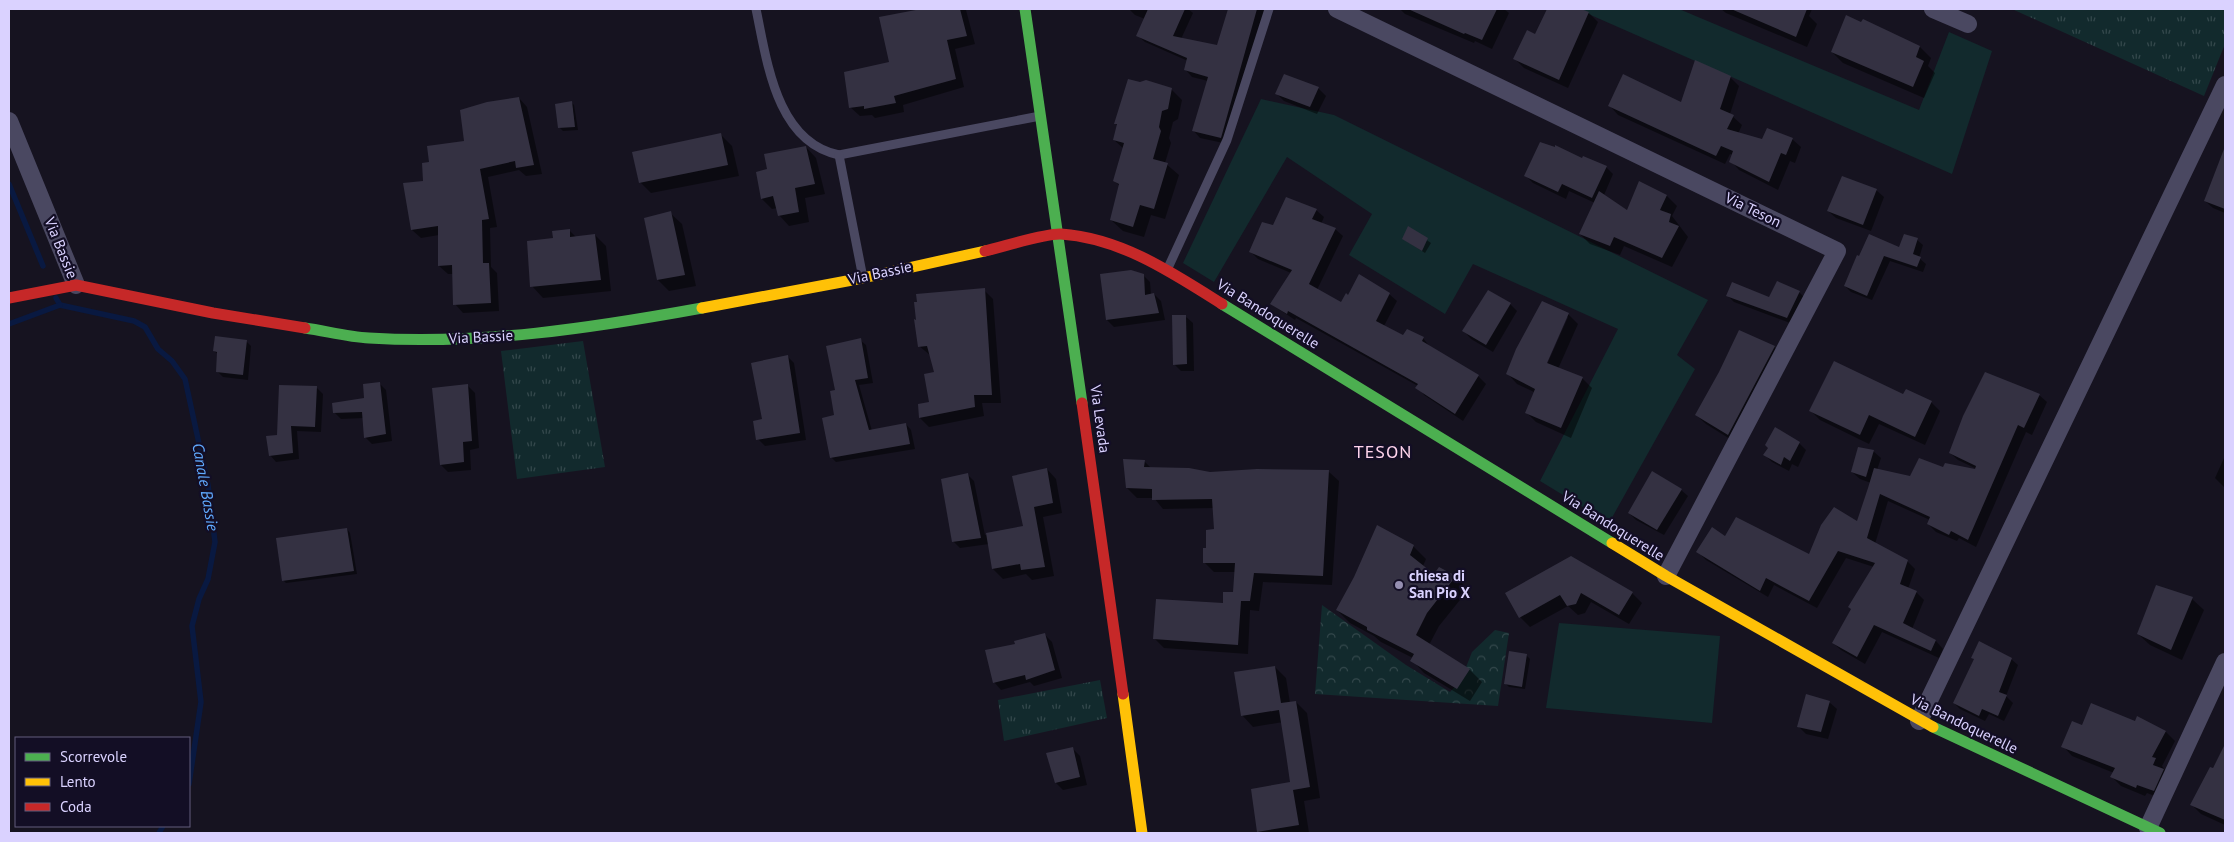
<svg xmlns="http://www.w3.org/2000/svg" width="2234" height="842" viewBox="0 0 2234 842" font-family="'PT Sans',sans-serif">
  <defs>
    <pattern id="grass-tufts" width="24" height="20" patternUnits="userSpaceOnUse" patternTransform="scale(1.25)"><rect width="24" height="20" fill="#122a2d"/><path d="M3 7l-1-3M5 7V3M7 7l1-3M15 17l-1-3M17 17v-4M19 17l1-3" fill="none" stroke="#34484c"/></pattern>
    <pattern id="park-crowns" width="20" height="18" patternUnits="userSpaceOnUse" patternTransform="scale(1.25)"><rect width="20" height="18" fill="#122a2d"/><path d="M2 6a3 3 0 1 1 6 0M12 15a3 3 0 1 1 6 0" fill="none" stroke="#34484c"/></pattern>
  </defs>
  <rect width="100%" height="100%" fill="#161320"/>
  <g fill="url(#grass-tufts)">
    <polygon points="2012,9 2225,9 2225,44 2204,96"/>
    <polygon points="583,341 605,467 517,479 501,351"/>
    <polygon points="1100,680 1107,718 1004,741 998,700"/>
  </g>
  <polygon fill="url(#park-crowns)" points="1322,605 1406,665 1450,692 1461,680 1472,652 1495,630 1509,633 1498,706 1315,694"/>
  <g fill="#122a2d">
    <polygon points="1577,9 1679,9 1919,110 1949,32 1992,51 1952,174"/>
    <polygon points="1261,99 1334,115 1708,300 1677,355 1695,369 1609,523 1540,481 1618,329 1473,264 1445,314 1349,255 1372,214 1287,157 1214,282 1183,263"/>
    <polygon points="1559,623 1720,636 1712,723 1546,708"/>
  </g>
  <g fill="#0007" fill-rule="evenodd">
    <polygon points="926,9 966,10 975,44 955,49 964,87 903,105 904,112 875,118 872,115 860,116 850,107 891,62 880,18"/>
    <polygon points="1129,9 1188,9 1193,13 1181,39 1218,47 1229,9 1266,9 1228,144 1200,138 1193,130 1208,81 1192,77 1185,69 1188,61 1145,42 1137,35 1145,19 1135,15"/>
    <polygon points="1400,9 1504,9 1509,13 1492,49 1475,41 1474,43 1405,14"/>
    <polygon points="1549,9 1578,9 1589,13 1598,22 1568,88 1524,68 1515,59 1536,35"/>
    <polygon points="1721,9 1812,9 1809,16 1817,24 1807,47 1726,13"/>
    <polygon points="1920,47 1931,58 1928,66 1935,73 1924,98 1843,63 1832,52"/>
    <polygon points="1730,77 1739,86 1730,114 1742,125 1738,134 1762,141 1792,139 1801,147 1795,163 1790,161 1778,190 1739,170 1731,161 1733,155 1730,154 1725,164 1618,115 1610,106 1682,103"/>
    <polygon points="1318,88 1326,96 1317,114 1284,101 1277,94"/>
    <polygon points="1171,89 1182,100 1178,119 1173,122 1169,138 1171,143 1165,163 1179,175 1165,219 1151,215 1144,237 1123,231 1111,220 1120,186 1114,181 1124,149 1114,140 1118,126 1116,124"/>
    <polygon points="519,98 527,107 542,174 526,176 519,170 488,177 497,227 490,228 491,267 497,273 499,311 463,313 455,304 453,274 448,274 439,266 439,235 421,238 412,230 430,164 465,142"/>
    <polygon points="571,102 574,105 578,130 563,131 559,127"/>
    <polygon points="720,134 732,146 739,176 651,193 640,182"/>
    <polygon points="806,147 816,158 825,194 805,198 809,222 789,226 779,215 777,208 772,209 762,199 757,173 769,170"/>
    <polygon points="1583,160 1606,167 1613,174 1604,195 1628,211 1639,183 1667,196 1677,206 1672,216 1688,237 1672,267 1624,246 1620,255 1590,244 1580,234 1595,203 1569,191 1566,199 1533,183 1526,176"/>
    <polygon points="2219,167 2225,169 2225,213 2213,208 2205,201"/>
    <polygon points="1876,190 1884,197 1871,231 1836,218 1828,211"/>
    <polygon points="1316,210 1324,217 1321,224 1335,229 1343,236 1317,290 1341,303 1389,294 1397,301 1384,326 1404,336 1423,338 1430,347 1478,376 1486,384 1463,421 1424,395 1418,386 1296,318 1295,320 1271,304 1291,273 1258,259 1250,251 1274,227"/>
    <polygon points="670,213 682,224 696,286 669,291 658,280"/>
    <polygon points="1409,228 1431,243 1425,253 1403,239"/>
    <polygon points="569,230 576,237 595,235 606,246 611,291 543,298 532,286 555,239"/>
    <polygon points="1917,240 1923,245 1919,258 1926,264 1923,272 1890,261 1872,300 1851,292 1845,286 1858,257 1900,249"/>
    <polygon points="1143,275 1150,282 1151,295 1154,294 1161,301 1165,320 1114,327 1107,320"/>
    <polygon points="984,290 993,299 1001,403 982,403 984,416 929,427 920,418 919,405 931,403 936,373 930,355 919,346"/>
    <polygon points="1799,292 1805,298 1793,324 1734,302 1728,296 1770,299"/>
    <polygon points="1510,304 1517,311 1493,352 1471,339 1464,331"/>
    <path d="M1568,314l10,10 -20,45 24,9 10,10 -21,50 -35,-16 -10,-10 8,-20 -17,-8 -10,-11zM1566,317h2l-23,52 -2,-1z"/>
    <polygon points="1185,316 1193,323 1194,371 1181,371 1174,364"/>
    <polygon points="860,340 866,345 873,383 859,385 872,431 906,424 911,430 915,449 836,462 831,457 837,391"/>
    <polygon points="246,341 251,346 248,380 223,377 217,371 218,354 214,351"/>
    <polygon points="1774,347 1784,356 1738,444 1706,424 1696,415"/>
    <polygon points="787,356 794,363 806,440 765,446 758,439"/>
    <polygon points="379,383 386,390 392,441 372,444 365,437 364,418 341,419 334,412 366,399"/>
    <polygon points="467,385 475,393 479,448 470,450 471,470 448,472 441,465"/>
    <polygon points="317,388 323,394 321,432 297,431 299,459 276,462 270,455 278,437"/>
    <polygon points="2039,395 2047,402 2032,435 2026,432 1976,547 1959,538 1957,541 1936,532 1928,524 1930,520 1888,501 1875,544 1907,561 1915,569 1908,589 1916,592 1924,600 1912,629 1936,641 1943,649 1939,658 1882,632 1865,664 1841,650 1833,643 1874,567 1846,558 1817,608 1774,585 1768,597 1706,560 1698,552 1726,538 1810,555 1858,523 1871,483 1860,479 1852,472 1873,451 1881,458 1877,470 1911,478 1944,469 1979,470 1958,460 1950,453"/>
    <polygon points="1904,396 1931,402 1940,411 1925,445 1879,424 1869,444 1820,420 1811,411"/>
    <polygon points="1799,443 1806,450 1798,467 1792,464 1789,471 1772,462 1765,455"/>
    <polygon points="2225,456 2225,488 2215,478"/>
    <polygon points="1144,461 1152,469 1210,474 1329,472 1339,481 1332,585 1263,582 1259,611 1250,610 1248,654 1164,648 1155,639 1225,605 1234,593 1235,572 1214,572 1204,562 1215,531 1214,508 1163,509 1154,498 1137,498 1127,488"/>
    <polygon points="1047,469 1056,479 1062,513 1043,517 1054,576 1032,580 1026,574 1003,579 993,569 989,544 960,548 953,541 967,474 974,481 985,535 1024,527"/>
    <polygon points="1681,490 1688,496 1664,535 1636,520 1629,513"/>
    <polygon points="347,529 350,533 357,574 286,583 283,580"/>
    <polygon points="1413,546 1426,559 1423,566 1435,576 1439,569 1456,577 1468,590 1439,626 1429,645 1470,670 1482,682 1470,701 1424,673 1412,660 1413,658 1381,642 1374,636 1350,623 1337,610"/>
    <polygon points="1571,558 1632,593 1642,603 1629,624 1591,602 1585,613 1578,615 1568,606 1530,627 1520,617 1507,594"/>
    <polygon points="2192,599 2204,610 2182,660 2150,645 2138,634"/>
    <polygon points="1044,634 1052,642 1062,678 1034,686 1030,682 1001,690 994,682 1017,645"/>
    <polygon points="1526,655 1530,659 1525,689 1509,687 1506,684"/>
    <polygon points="2011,659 2018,665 2006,696 2013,703 2004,721 1989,714 1985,721 1960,709 1954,703"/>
    <polygon points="1275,667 1286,678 1290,703 1296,702 1307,713 1320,798 1304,801 1309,833 1261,833 1258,831 1292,783 1283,722 1253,727 1242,715"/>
    <polygon points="1829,702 1837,709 1828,739 1806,734 1798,726"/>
    <polygon points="2136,722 2166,732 2175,741 2162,766 2172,779 2163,799 2147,793 2145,796 2121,786 2112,777 2114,773 2072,756 2063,746 2083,726"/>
    <polygon points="2225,747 2225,825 2201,814 2192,805"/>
    <polygon points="1073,749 1080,756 1087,785 1063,790 1056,783"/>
  </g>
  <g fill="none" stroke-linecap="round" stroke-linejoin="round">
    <g stroke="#091941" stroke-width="5.5">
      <polyline points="9,184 43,266"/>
      <polyline points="56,298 60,305 134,321 145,327 158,349 172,361 185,379 208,485 215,542 208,579 199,599 192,626 201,702 189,784"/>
      <polyline points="9,324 60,305"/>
      <polyline points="159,833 163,826"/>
    </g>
  </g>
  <g fill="#343142">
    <polygon points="921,9 960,9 967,36 947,40 956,79 894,96 896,103 864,109 864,106 849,108 844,72 889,62 879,17"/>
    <polygon points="1148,9 1185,9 1173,36 1217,45 1228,9 1257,9 1221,138 1192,131 1208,77 1184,70 1187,58 1136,36"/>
    <polygon points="1408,9 1497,9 1482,40 1465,33 1464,34"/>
    <polygon points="1547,9 1581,9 1589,12 1559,80 1513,59 1527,30 1535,34"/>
    <polygon points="1731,9 1807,9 1796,37"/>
    <polygon points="1846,15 1861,22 1863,19 1920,46 1916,57 1924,61 1913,87 1831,52"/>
    <polygon points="1695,60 1731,76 1720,109 1734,115 1727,129 1762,139 1767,128 1793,138 1786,155 1781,153 1769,182 1729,162 1733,151 1721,146 1716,156 1608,106 1623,74 1681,102"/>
    <polygon points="1284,74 1319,87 1310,107 1275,94"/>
    <polygon points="1128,79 1140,82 1146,80 1172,88 1168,109 1162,111 1159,127 1161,131 1153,159 1168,163 1154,209 1140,205 1133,227 1110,220 1119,184 1113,181 1124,143 1113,140 1117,124 1114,124"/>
    <polygon points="519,97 534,165 516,168 515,161 480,169 489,219 482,220 483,263 489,263 491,303 453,305 452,265 438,266 438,226 411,230 403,183 423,181 422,163 429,162 427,146 464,141 460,110 487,102"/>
    <polygon points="572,101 575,127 558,128 555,104"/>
    <polygon points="721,133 728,165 639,183 632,152"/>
    <polygon points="1540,142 1555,147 1555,145 1582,158 1583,156 1607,166 1592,198 1562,184 1558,192 1524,176"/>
    <polygon points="806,146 815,184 795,188 799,212 778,216 773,196 761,199 756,172 767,169 764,154"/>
    <polygon points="2224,149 2225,149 2225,209 2204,201"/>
    <polygon points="1842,176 1877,189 1863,225 1827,211"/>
    <polygon points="1639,181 1667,195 1660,210 1671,214 1669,222 1679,226 1662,258 1614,237 1610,246 1579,234 1599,191 1627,210"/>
    <polygon points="1286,197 1317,209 1312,219 1336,228 1309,284 1341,302 1346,293 1348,295 1359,274 1390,293 1376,321 1403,335 1407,329 1424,337 1422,341 1479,375 1455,414 1415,388 1418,384 1288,311 1287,314 1270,304 1292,270 1249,252 1262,222 1273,225"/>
    <polygon points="671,211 685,275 657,280 644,218"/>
    <polygon points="1408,226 1428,238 1422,251 1402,239"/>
    <polygon points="570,229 570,237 595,234 601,280 530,287 527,241 553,238 552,231"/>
    <polygon points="1869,234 1899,247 1904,234 1918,238 1913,254 1921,257 1917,267 1884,256 1867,296 1844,286 1857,255 1859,256"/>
    <polygon points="1131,270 1144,274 1145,295 1154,293 1159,313 1106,320 1100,274"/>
    <polygon points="1777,281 1800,291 1787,318 1726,296 1732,282 1769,297"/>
    <polygon points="985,288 992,395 974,395 975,407 919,418 918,404 929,402 924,374 934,372 927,346 918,347 914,319 916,320 914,302 917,302 916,294"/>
    <polygon points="1488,290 1511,303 1486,345 1462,331"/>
    <polygon points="1542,301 1569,313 1547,363 1583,377 1561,428 1525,413 1535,389 1506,374 1516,349"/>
    <polygon points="1172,315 1186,315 1187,364 1173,365"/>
    <polygon points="1739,330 1775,346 1728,435 1695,415 1719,372"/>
    <polygon points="215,336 247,340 243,375 216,372 217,352 213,351"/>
    <polygon points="861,338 868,378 855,380 869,430 906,423 910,444 830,458 822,418 834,415 830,391 835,390 826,346"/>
    <polygon points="788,355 800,433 756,440 753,421 762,419 751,363"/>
    <polygon points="1834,361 1903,394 1906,389 1932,401 1915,437 1869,415 1860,435 1809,411"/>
    <polygon points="1985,372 2040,394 2024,428 2018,425 1968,540 1951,531 1949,535 1927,524 1930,517 1880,494 1867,538 1908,560 1900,584 1917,591 1903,623 1936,640 1931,651 1874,625 1857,657 1832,643 1851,609 1848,607 1875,563 1838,551 1809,601 1766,578 1760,591 1696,552 1712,527 1725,536 1736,517 1809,554 1821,525 1834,507 1857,521 1868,488 1870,489 1868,488 1874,468 1910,476 1919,458 1943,467 1945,463 1975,469 1976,466 1949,453 1963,416"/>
    <polygon points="380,382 386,434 364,438 362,412 333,413 332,403 364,398 363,384"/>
    <polygon points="468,384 472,441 463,442 464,462 440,465 432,388"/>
    <polygon points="279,385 317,386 315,427 291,426 293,453 269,456 266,436 277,435"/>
    <polygon points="1775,427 1800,442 1790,461 1784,457 1781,465 1763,455 1768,448 1765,445"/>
    <polygon points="1858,447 1874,450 1866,477 1851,472"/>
    <polygon points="1123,459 1145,460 1144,467 1189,468 1210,472 1257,469 1329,470 1323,576 1254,573 1250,601 1241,601 1238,645 1153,639 1156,599 1223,603 1223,592 1233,592 1235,563 1203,563 1203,548 1206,548 1206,530 1214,529 1212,499 1152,500 1152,489 1126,488"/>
    <polygon points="1047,468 1053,503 1034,507 1045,567 1021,570 1020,564 992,569 986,533 1023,526 1012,476"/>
    <polygon points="1652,471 1682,489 1657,530 1628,513"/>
    <polygon points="968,473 981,538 952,542 941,479"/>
    <polygon points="1377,525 1414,545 1410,555 1434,574 1439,567 1456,576 1427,613 1416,635 1470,669 1457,689 1410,661 1414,654 1367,630 1367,627 1336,610 1354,577"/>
    <polygon points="347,528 354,571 282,581 276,538"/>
    <polygon points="1571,556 1633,592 1619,615 1581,593 1576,604 1567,606 1560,595 1519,618 1505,593"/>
    <polygon points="2156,585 2193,597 2171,650 2137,634"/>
    <polygon points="1045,633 1055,670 1026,680 1025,675 993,683 985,650 1015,644 1014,641"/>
    <polygon points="1979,641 2012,658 1999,692 2007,695 1998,716 1982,709 1979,716 1953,703 1974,659 1971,658"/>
    <polygon points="1509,651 1527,654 1522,687 1504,684"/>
    <polygon points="1275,666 1281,703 1296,701 1310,787 1293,790 1299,825 1257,832 1251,789 1290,782 1286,754 1279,710 1241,716 1234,672"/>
    <polygon points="1806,694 1830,701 1821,732 1797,727"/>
    <polygon points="2091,703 2135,721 2137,716 2166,731 2152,757 2156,758 2153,765 2164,769 2154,791 2137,785 2136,788 2110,777 2115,768 2061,747 2072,721 2082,725"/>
    <polygon points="2225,744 2225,820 2190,805 2210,767 2213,768"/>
    <polygon points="1073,747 1080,777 1055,783 1046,753"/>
  </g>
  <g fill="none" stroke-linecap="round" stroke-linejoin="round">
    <g stroke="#4a4861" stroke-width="9">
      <path d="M756,9c11,52 20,133 83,146l201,-39"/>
      <polyline points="839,155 863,278"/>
      <polyline points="1167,270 1227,140 1269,9"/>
    </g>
    <g stroke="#4a4861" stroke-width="18">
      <polyline points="1337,9 1837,251 1666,576"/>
      <polyline points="1933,9 1968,24"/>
      <polyline points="9,121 76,285"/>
      <polyline points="1919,721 2225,85"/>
      <polyline points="2148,828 2225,662"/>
    </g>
    <g stroke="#4caf50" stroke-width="11">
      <polyline points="1025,9 1082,403"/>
      <polyline points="1222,304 1612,543"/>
      <path d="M305,328c21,3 43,9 64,10 112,7 223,-10 333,-30"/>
      <polyline points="1933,727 2160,833"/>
    </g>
    <g stroke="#ffc107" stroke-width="11">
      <polyline points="702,308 863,278 985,251"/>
      <polyline points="1612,543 1666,576 1933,727"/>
      <polyline points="1123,694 1142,833"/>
    </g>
    <g stroke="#c62828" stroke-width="11">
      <path d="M985,251c18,-4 60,-18 76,-17 60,4 112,39 161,70"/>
      <polyline points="9,298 76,285 213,313 305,328"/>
      <polyline points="1082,403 1123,694"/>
    </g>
  </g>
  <circle fill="#958fb1" stroke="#130e25" stroke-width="2" cx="1399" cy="585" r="5"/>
  <g text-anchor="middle" stroke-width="4.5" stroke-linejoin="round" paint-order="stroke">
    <g font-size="15" fill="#dad2ff" stroke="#130e25">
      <text transform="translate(1753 210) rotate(26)" y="5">Via Teson</text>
      <text transform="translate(61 248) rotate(68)" y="5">Via Bassie</text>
      <text transform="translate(880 273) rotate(-12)" y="5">Via Bassie</text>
      <text transform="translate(1268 314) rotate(32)" y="5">Via Bandoquerelle</text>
      <text transform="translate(481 337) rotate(-3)" y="5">Via Bassie</text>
      <text transform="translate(1100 419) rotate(82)" y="5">Via Levada</text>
      <text transform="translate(1613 526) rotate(32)" y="5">Via Bandoquerelle</text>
      <text transform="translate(1964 724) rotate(26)" y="5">Via Bandoquerelle</text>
    </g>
    <g font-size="15" font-weight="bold" fill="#dad2ff" stroke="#130e25" text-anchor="start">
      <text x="1409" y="581">chiesa di<tspan x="1409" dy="17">San Pio X</tspan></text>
    </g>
    <g font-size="16" font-style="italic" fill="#60aaff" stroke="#130e25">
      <text transform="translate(206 487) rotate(80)" y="6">Canale Bassie</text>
    </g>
    <g font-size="18" letter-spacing="1" fill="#ffd4ec" stroke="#130e25">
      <text x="1383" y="458">TESON</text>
    </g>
  </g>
  <rect width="2234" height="842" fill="none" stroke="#dad2ff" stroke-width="20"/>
  <rect x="15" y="737" width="175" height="90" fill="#130e25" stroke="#635c7c"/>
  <rect x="25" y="753" width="25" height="8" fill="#4caf50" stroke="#635c7c"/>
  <text x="60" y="762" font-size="15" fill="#dad2ff">Scorrevole</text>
  <rect x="25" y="778" width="25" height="8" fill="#ffc107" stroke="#635c7c"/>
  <text x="60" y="787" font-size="15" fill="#dad2ff">Lento</text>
  <rect x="25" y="803" width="25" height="8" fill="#c62828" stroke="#635c7c"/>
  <text x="60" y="812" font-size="15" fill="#dad2ff">Coda</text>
</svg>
